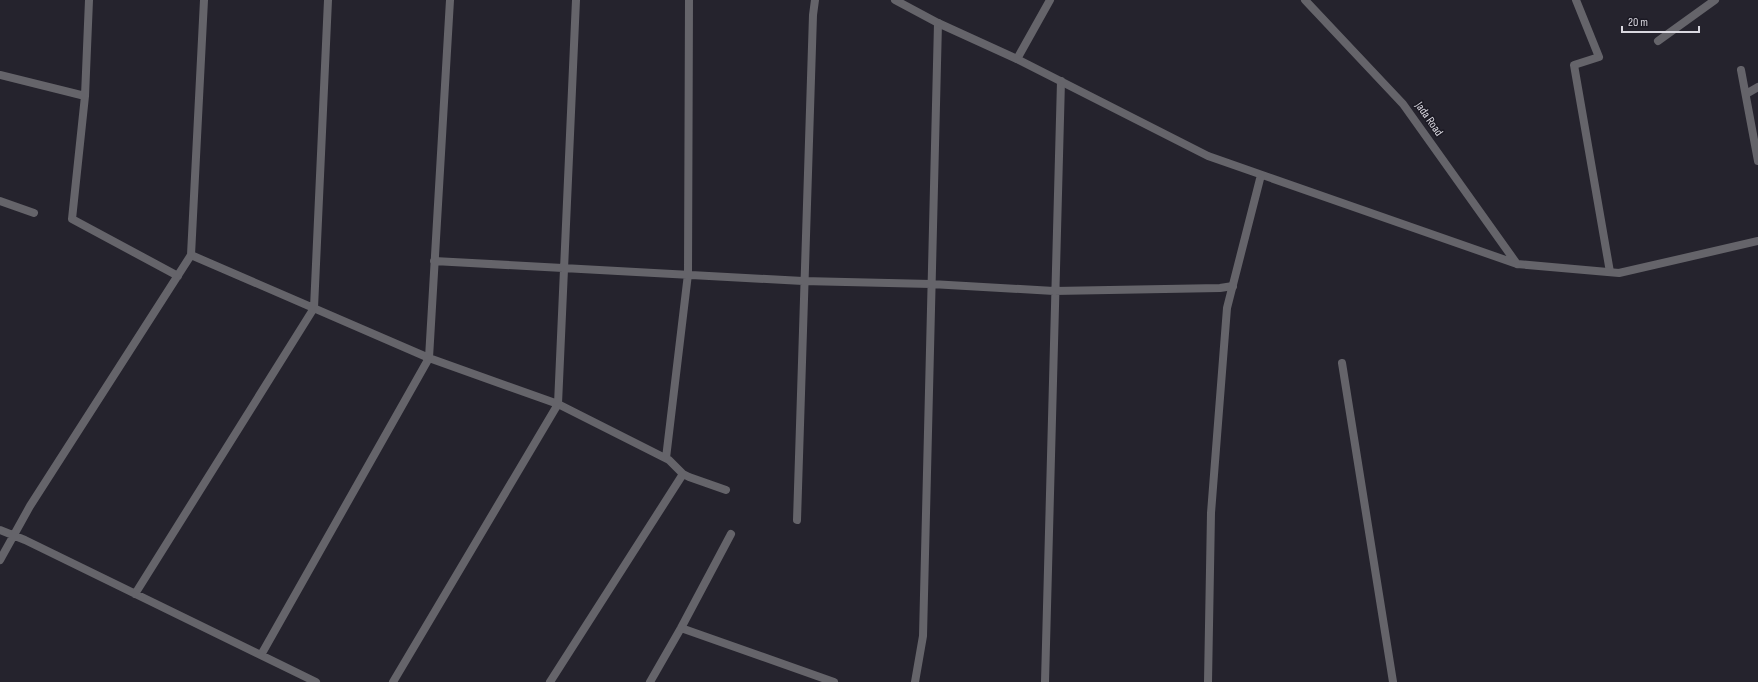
<svg xmlns="http://www.w3.org/2000/svg" width="1758" height="682" viewBox="0 0 1758 682" font-family="'Sofia Sans Condensed',sans-serif">
<style>
.lines{fill:none;stroke-linecap:round;stroke-linejoin:round}
.service{stroke:#65646a;stroke-width:8}
.minor{stroke:#65646a;stroke-width:8}
.tertiary{stroke:#65646a;stroke-width:8}
.labels{text-anchor:middle;dominant-baseline:central;stroke-width:3;stroke-linejoin:round;paint-order:stroke}
.street-label{font-size:12px;fill:#dad8e0;stroke:#1b1923}
</style>
<rect width="100%" height="100%" fill="#25232d"/>
<g class="lines">
<path class="service" d="M1741,70L1758,161
M1746,94L1758,87"/>
<path class="minor" d="M89,0L85,96L72,219L178,276
M1576,0L1599,57L1574,65L1610,272
M1658,41L1715,0
M1017,59L1050,0
M0,75L85,96
M0,201L34,213
M191,255L429,358L558,404L669,460L683,474L689,477L726,490
M434,261L803,281L931,284L1054,291L1220,288L1233,286
M1342,363L1393,682
M666,458L688,274L689,0
M797,520L813,15L815,0
M0,530L25,540L316,682
M0,560L30,506L191,255L204,0
M135,594L314,308L328,0
M681,628L834,682
M261,655L429,358L450,0
M393,682L558,404L576,0
M550,682L683,474
M650,682L681,628L731,534
M915,682L923,636L938,23
M1045,682L1061,81"/>
<path class="tertiary" d="M895,0L938,23L1017,59L1208,156L1517,264L1619,273L1758,241
M1305,0L1403,104L1517,264
M1208,682L1211,513L1227,308L1261,175"/>
</g>
<g class="labels">
<g class="street-label">
<text transform="translate(1429 119) rotate(55)">Jada Road</text>
</g>
</g>
<path d="M1622 26v6h77v-6" fill="none" stroke="#dad8e0" stroke-width="2"/>
<text x="1628" y="26" font-size="12" fill="#dad8e0" stroke="#1b1923" stroke-width="3" paint-order="stroke">20 m</text>
</svg>
